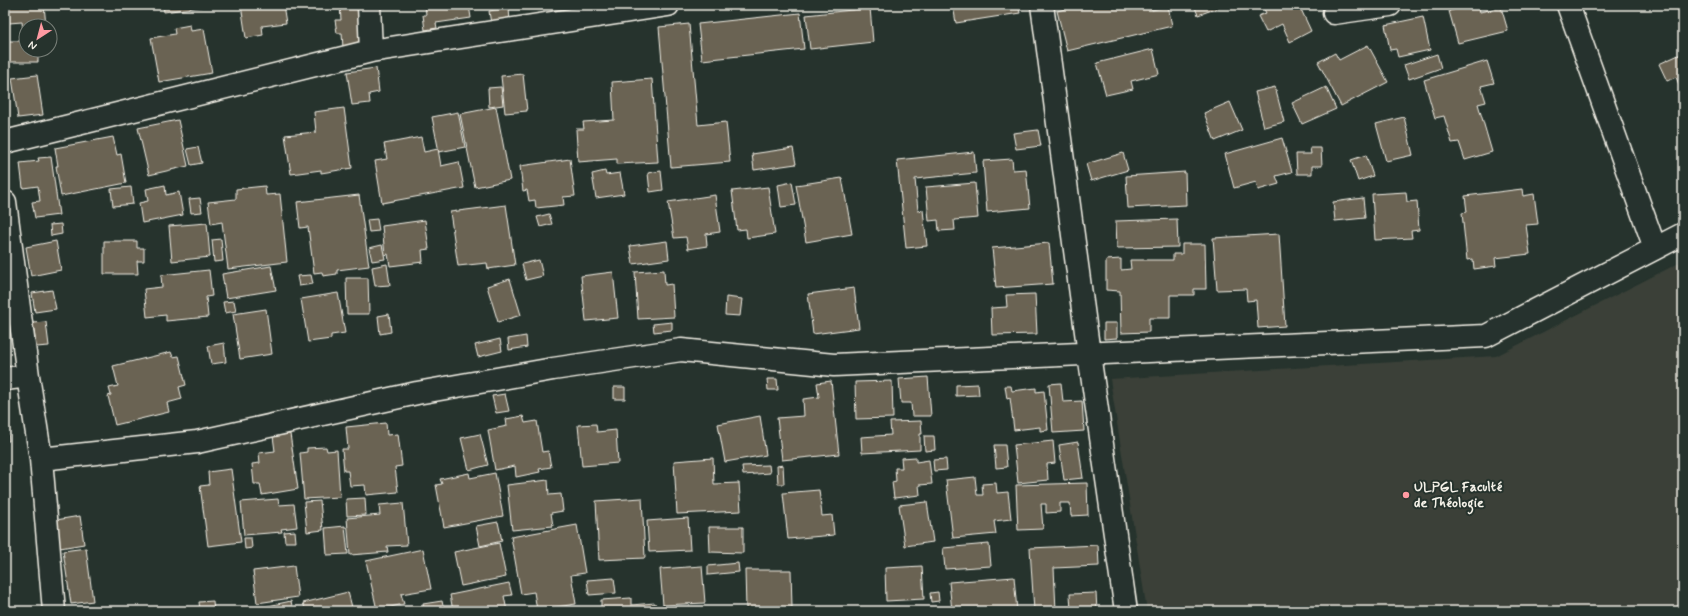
<svg xmlns="http://www.w3.org/2000/svg" width="1688" height="616" viewBox="0 0 1688 616" font-family="Mynerve,sans-serif">
<style>
.built{fill:#3a4138}
.building{fill:#6a6352;stroke:#f4f1e8}
.lines{fill:none;stroke-linecap:round;stroke-linejoin:round}
.minor-casing{stroke:#f4f1e8;stroke-width:25}
.minor{stroke:#26332d;stroke-width:22}
.poi-dot{fill:#ff9aa2;stroke:#26332d;stroke-width:1.5}
.labels{text-anchor:middle;dominant-baseline:central;stroke-width:4;stroke-linejoin:round;paint-order:stroke}
.poi-label{font-size:14px;font-weight:bold;fill:#f4f1e8;stroke:#26332d;text-anchor:start}
</style>
<rect width="100%" height="100%" fill="#26332d"/>
<filter id="ink" filterUnits="userSpaceOnUse"><feTurbulence type="fractalNoise" baseFrequency=".025" numOctaves="2"/><feDisplacementMap in="SourceGraphic" scale="8" xChannelSelector="R" yChannelSelector="G"/><feConvolveMatrix kernelMatrix="1 2 1 2 8 2 1 2 1" color-interpolation-filters="sRGB"/></filter>
<g filter="url(#ink)">
<path class="built" d="M1683,261V611H1147L1110,379L1496,356Z"/>
<path class="building" d="M8,5H44L46,26H26V39H24L22,22L9,23Z
M163,5H206V6L164,12Z
M241,5H283L286,23L262,26L263,35L246,38Z
M295,5H313V7L295,8Z
M340,5H364L368,45L343,48L342,33H337L335,20H341Z
M425,5H469L471,18L436,23L437,28L425,30L423,15H426Z
M953,5H1018L1020,13L956,23Z
M1081,5H1151L1152,10L1168,6L1172,26L1067,51L1057,11Z
M1194,5H1226L1198,15Z
M1262,5H1299L1311,31L1290,42L1282,24L1266,32L1258,16L1266,13Z
M1473,5H1478L1480,12L1501,7L1508,31L1458,43L1449,11Z
M509,8L510,21L491,24L489,11Z
M870,8L873,42L810,49L806,15Z
M800,13L804,49L702,60L698,24Z
M1423,17L1430,50L1398,57L1396,49L1390,50L1385,25Z
M689,24L698,125L726,122L730,162L671,167L659,27Z
M190,25L191,31L204,29L212,73L159,82L151,38L175,34L174,28Z
M5,41H26V50H38V62H5Z
M1368,45L1388,82L1341,106L1318,62L1335,53L1339,60Z
M1153,49L1159,74L1131,81L1133,89L1106,95L1097,63Z
M1683,53V85L1680,87L1676,77L1667,81L1659,64Z
M1437,54L1441,68L1409,79L1404,65Z
M1487,61L1494,83L1481,86L1486,102L1478,104L1492,152L1465,160L1459,142L1452,143L1444,116L1435,118L1424,80Z
M376,68L379,92L369,94L370,103L352,105L347,72Z
M523,74L527,111L505,113L501,76Z
M37,75L43,115L18,118L12,78Z
M652,79L658,162L617,164V159L578,162L576,129H584L583,122L614,120L612,82Z
M501,87L503,105L489,107L488,88Z
M1275,87L1284,122L1264,127L1255,92Z
M1326,87L1336,109L1302,124L1292,103Z
M1230,102L1242,130L1215,141L1204,113Z
M496,107L510,180L475,187L460,114Z
M344,108L352,168L321,173V170L291,174L285,135L316,132L314,112Z
M458,112L465,147L439,152L432,117Z
M1404,117L1413,155L1386,161L1376,124Z
M178,120L188,166L149,175L138,128Z
M1038,130L1041,146L1016,149L1013,133Z
M113,137L117,155L121,154L126,183L61,196L56,166H58L55,148Z
M421,137L424,152L438,149L441,166L459,162L464,188L382,203L375,161L387,159L384,144Z
M1282,138L1292,172L1276,176L1279,184L1258,190L1256,182L1234,188L1225,154Z
M198,147L202,163L191,165L187,149Z
M793,148L796,164L754,170L752,154Z
M1310,148H1321L1322,166H1312V174H1297L1296,154H1311Z
M974,152L976,173L915,179L918,211L923,210L927,246L906,248L897,160Z
M1123,153L1128,170L1091,181L1086,164Z
M1366,155L1373,176L1358,181L1351,160Z
M51,157L59,215L35,218L32,202L40,201L38,186L23,188L20,163L39,161L38,158Z
M570,159L575,196L563,197L564,205L536,208L535,200L529,201L527,190L523,191L520,166Z
M1012,159L1013,170L1026,169L1030,208L987,212L983,161Z
M605,171L606,175L620,173L624,194L596,198L592,174Z
M661,171L663,190L650,192L648,173Z
M1185,172L1186,205L1128,208L1126,176Z
M842,178L852,234L806,242L796,185Z
M792,182L796,205L781,207L778,185Z
M975,183L978,218L954,220L955,230L939,231L938,220L929,221L926,187Z
M165,185L166,195L179,192L183,215L142,223L139,203L148,201L146,189Z
M265,186L266,195L280,194L287,262L228,269L222,222L211,224L208,202L236,199V189Z
M131,187L133,204L113,206L111,189Z
M768,187L775,234L747,238L746,229L737,230L732,191Z
M1522,189L1523,196L1534,194L1538,224L1526,225L1530,254L1495,258L1496,266L1474,269L1473,259L1467,260L1462,213L1467,212L1465,196Z
M1406,192L1407,202L1417,201L1419,230L1411,231L1412,238L1375,240L1372,194Z
M359,195L369,266L337,270V274L323,276L322,272L314,273L308,227L300,228L297,202Z
M715,195L720,232L706,234L707,246L688,249L686,237L674,238L668,202Z
M200,198L202,212L191,213L189,199Z
M1363,198L1365,218L1335,221L1333,202Z
M506,205L515,265L488,269L487,263L458,266L450,212Z
M549,214L552,224L540,227L537,217Z
M377,219L379,231L369,232L367,220Z
M1177,219L1178,247L1117,248L1116,221Z
M425,220L429,249L422,250L423,262L390,266L388,254L385,255L382,226Z
M207,223L210,257L172,261L169,226Z
M61,224L62,234L51,236L50,225Z
M1279,234L1285,326L1258,328L1256,300L1247,301L1246,289L1217,290L1213,238Z
M221,239L223,261L214,262L212,240Z
M56,241L61,270L31,276L26,247Z
M104,241H137V248H144V261H137L138,274H104Z
M667,241L669,259L633,264L630,246Z
M1049,243L1053,284L996,288L992,248Z
M1182,244H1205L1206,289H1194V295H1170V318H1149V332L1121,333L1120,291L1106,290V260L1121,259V270L1131,269L1130,260H1173V254H1182Z
M382,245L385,259L372,261L369,248Z
M539,260L543,276L526,280L522,264Z
M387,264L390,285L375,286L372,267Z
M271,266L276,290L226,298L222,274Z
M209,270L212,296L206,297L208,317L166,321V315L147,317L144,289L162,287L161,275Z
M664,270L665,285L672,284L674,317L638,319L635,272Z
M613,272L618,318L586,321L581,276Z
M311,275L313,284L299,286L297,276Z
M346,278H368L369,314H347Z
M510,279L521,315L498,322L487,286Z
M854,288L859,328L813,334L808,294Z
M52,290L56,309L35,312L32,293Z
M338,293L345,333L331,335V339L308,342L301,299Z
M1035,294L1037,334L992,335L991,308L1007,307L1006,295Z
M726,297L742,299L740,316L725,315Z
M234,301L236,311L225,313L223,302Z
M266,309L272,354L240,359L233,314Z
M389,314L391,332L380,334L378,316Z
M46,322L49,346L36,347L33,323Z
M672,322V330L654,332L653,324Z
M1104,323H1117V338L1104,339Z
M526,336L527,347L509,350L508,339Z
M500,339L502,351L478,357L475,345Z
M224,343L226,362L211,364L208,346Z
M171,352L173,357L179,356L186,385L179,387L182,399L167,403L169,412L115,425L108,396L111,395L109,388L118,386L113,366Z
M928,377L931,416H912L911,403H901L899,379Z
M767,379H777L778,390H768Z
M831,381L839,454L782,460L777,418L804,416L803,399L819,397L817,383Z
M892,381L893,418L856,419L855,382Z
M1061,383L1063,402L1082,401L1084,431L1053,433L1049,384Z
M978,384L979,395L956,396V385Z
M1005,386H1011L1012,391L1036,388V392L1044,391L1048,430L1040,431V427L1014,430L1010,398L1007,399Z
M614,387H625V399H614Z
M505,394L509,411L496,413L492,396Z
M523,416L525,423L537,421L542,452L548,451L551,467L539,469L540,472L516,477L515,466L495,470L488,430L507,426L506,419Z
M760,416L766,455L725,462L718,424Z
M921,421L922,434H920V450L862,453L861,437L891,435L890,422Z
M5,422H7L9,441H5Z
M386,423L387,435L398,434L402,466L395,467L398,492L366,495L365,485L350,486L348,471H344L342,449H348L346,427Z
M596,424L597,432L616,430L618,463L582,466L578,425Z
M290,434L298,489L262,495L260,484H254L252,464L260,463L259,453L275,451L273,436Z
M480,434L488,465L469,470L461,438Z
M924,436H934L935,450L925,451Z
M1053,441L1055,463L1047,464L1048,480L1018,483L1014,445Z
M1078,442L1083,478L1064,480L1059,445Z
M994,445H1005L1007,467L996,468Z
M326,447L327,451L337,450L340,497L304,499L300,453L307,452V448Z
M916,457V462L929,460L932,484L919,485L920,495L894,498L892,482L896,481L895,468H902L901,458Z
M713,458L714,484L739,483L741,511L677,514L674,461Z
M946,459L947,470L934,471L933,460Z
M769,465L770,473L743,475L742,466Z
M783,465L784,484H778L777,466Z
M231,469L241,542L208,546L200,486L209,485L208,472Z
M469,473L470,478L495,473L503,516L444,527L436,485L442,484L440,479Z
M975,477L977,495H983L982,484L996,483L997,493L1008,492L1011,519L994,521L996,534L953,538L946,480Z
M548,480L549,495L561,494L563,511L551,513L553,526L512,530L507,485Z
M1087,483L1088,515L1071,516L1070,503H1060V512L1046,513V504H1041L1043,529L1018,530L1016,485Z
M819,490L822,516L832,515L834,535L788,539L783,493Z
M365,498L366,515L347,516L346,499Z
M642,498L645,558L599,560L596,501Z
M278,499L279,505L294,504L297,527L281,529L282,532L244,535L241,502Z
M320,501L323,530L307,532L304,502Z
M927,502L933,542L905,546L899,505Z
M403,503L407,545L387,546L388,552L350,555L347,518L380,515L379,505Z
M80,516L84,544L60,548L56,520Z
M688,518L690,550L649,552L647,521Z
M498,522L502,541L480,546L476,526Z
M577,525L585,573L571,575L576,604L537,610L534,592L521,594L511,537Z
M345,526L348,554L327,555L325,528Z
M709,527H743V553L710,552Z
M295,531L296,542H285L284,532Z
M244,538H251L252,548L245,549Z
M499,543L506,577L461,586L454,552Z
M989,544L991,566L945,569L943,548Z
M1098,545L1099,566L1054,568L1056,611H1034L1030,548Z
M86,548L93,601L71,604L63,551Z
M423,549L431,589L401,594L404,604L377,610L366,561Z
M738,563L739,572L708,575V566Z
M294,566L298,597L257,603L253,571Z
M702,566L705,603L663,605L660,569Z
M922,566L924,599L886,601L885,568Z
M745,570H791L792,608L746,609Z
M1014,577L1017,611H952L949,582Z
M614,578L616,593L589,595L587,580Z
M509,583L512,595L504,596L507,611H453L450,595Z
M348,592L353,611H306L303,603Z
M938,592L939,601L931,602L930,593Z
M1096,593L1097,611H1071L1070,594Z
M631,598V605L655,603L656,611H601V600Z
M213,601L214,611H190L200,610L199,602Z
M291,601L293,611H251L250,610Z
M442,601L444,611H424L423,604Z
M106,608V611H72V609Z"/>
<g class="lines">
<defs>
<path id="minor" d="M369,5L371,51
M1042,5L1089,354L1126,611
M1568,5L1655,248
M1334,13L1390,5
M5,142L371,51L668,5
M5,202L28,376L41,459L54,611
M5,379L28,376
M41,459L197,442L417,393L553,369L681,350L834,365L1486,336L1683,234"/>
</defs>
<use href="#minor" class="minor-casing"/>
<use href="#minor" class="minor"/>
</g>
</g>
<circle class="poi-dot" cx="1406" cy="495" r="4"/>
<g class="labels">
<g class="poi-label">
<text x="1414" y="487">ULPGL Faculté<tspan x="1414" dy="16">de Théologie</tspan></text>
</g>
</g>
<rect width="1688" height="616" fill="none" stroke="#26332d" stroke-width="20"/>
<rect x="10" y="10" width="1668" height="596" fill="none" stroke="#f4f1e8" stroke-width="1.5" filter="url(#ink)"/>
<g transform="translate(38 38) rotate(216)"><circle r="19" fill="#26332d" stroke="#787f78"/>
<path d="M0-3L7 15L0 10L-7 15Z" fill="#ff9aa2"/>
<text y="-6" font-size="11" font-weight="bold" text-anchor="middle" fill="#f4f1e8">N</text>
</g>
</svg>
